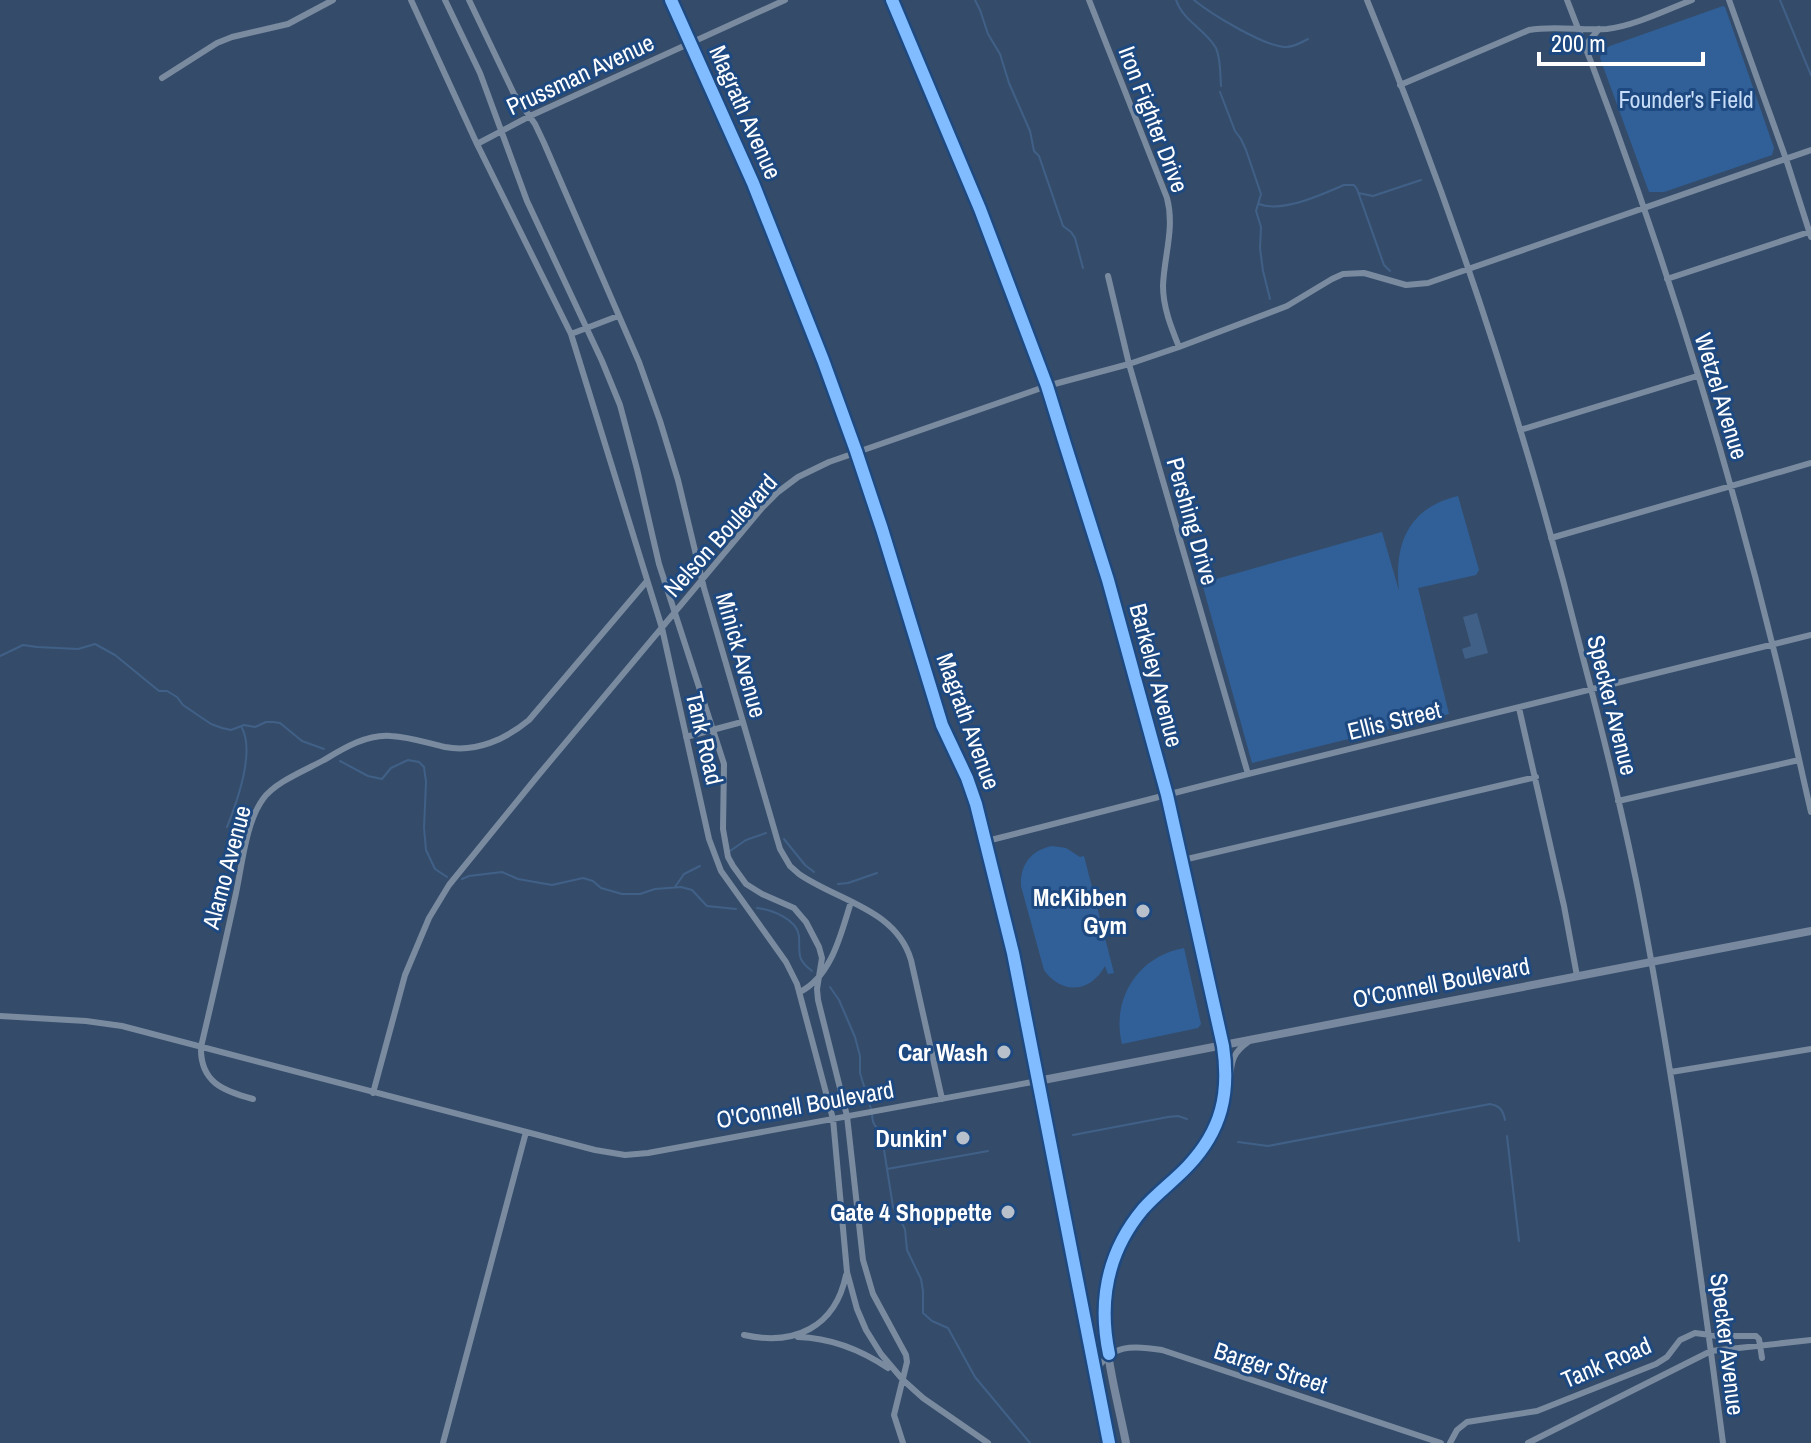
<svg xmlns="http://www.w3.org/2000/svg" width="1811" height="1443" viewBox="0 0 1811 1443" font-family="'Archivo Narrow',sans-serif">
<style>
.green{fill:#316098}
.water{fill:#416087}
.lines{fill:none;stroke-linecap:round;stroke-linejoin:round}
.stream{stroke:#416087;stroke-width:2}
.minor{stroke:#7a8ba0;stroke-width:6}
.major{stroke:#78889e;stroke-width:8}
.cycleway-casing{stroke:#1e4980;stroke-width:17}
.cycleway{stroke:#80bcff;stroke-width:12}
.poi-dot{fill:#b8c0cb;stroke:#1e4980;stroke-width:3}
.labels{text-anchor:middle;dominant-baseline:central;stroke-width:6;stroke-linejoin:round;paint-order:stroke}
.street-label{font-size:24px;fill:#fff;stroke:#1e4980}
.park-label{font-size:24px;fill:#c6dcf7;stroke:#1e4980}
.poi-label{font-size:24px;font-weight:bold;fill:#fff;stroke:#1e4980;text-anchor:end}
</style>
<rect width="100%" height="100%" fill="#344c6a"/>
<path class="green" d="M1723,6L1725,7L1774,148L1772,155L1664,192H1649L1600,58L1602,51L1610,46Z
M1458,496L1479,570L1476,575L1418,588L1449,714L1252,763L1202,583L1382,532L1399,591C1394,544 1408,508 1458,496Z
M1052,846L1066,848L1080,857L1084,856L1114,973L1108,974L1105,966C1090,993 1062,995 1044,970L1021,886C1020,865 1031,850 1052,846Z
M1184,948L1201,1024L1198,1028L1122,1044C1111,999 1138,956 1184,948Z"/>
<path class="water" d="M1477,613L1488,653L1465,659L1462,649L1471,646L1463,617Z"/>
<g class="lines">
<path class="stream" d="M975,0L980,10L988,34L1000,54L1009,83L1030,131L1034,151L1039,156L1063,226L1071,232L1075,238L1083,268
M1176,0C1183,21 1205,29 1216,48C1221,59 1220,74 1221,86
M1194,0C1211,14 1262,45 1284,47C1292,48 1300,43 1308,39
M1780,0L1811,75
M1220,92L1235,131L1241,139L1246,150L1261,194L1256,211L1261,227L1260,248L1263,271L1270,299
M1358,193L1373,196L1421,180
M1259,204C1282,213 1321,195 1344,185H1354L1357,189L1384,265L1390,271
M0,656L23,645L37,647L78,649L95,644L115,655L159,691H167L177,697L183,705L211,724L222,728L231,730L244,725L255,727L266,722H273L280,723L302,741L324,749
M340,761L368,776L382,779L391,768L408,760L419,762L424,767L426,782L424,828L426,850L435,869L447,877
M227,827C237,802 255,753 242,728
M784,839L805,865L814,872
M730,851L746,840L766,833
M462,879L469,876L502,872L518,879L552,885L583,878L593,881L601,888L622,894H640L655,889L681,887L692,890L707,906L736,909
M838,884L848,883L877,873
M675,887L684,874L700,866
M757,908C772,910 797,919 799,936C800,954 796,959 812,971
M830,987L839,1000L855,1037L860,1056V1073L871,1109
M872,1115L873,1122L882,1137L893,1207L905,1229L907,1250L921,1279L923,1291V1313L932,1321L948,1328L975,1377L1030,1443
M1073,1135L1168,1117L1178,1116L1187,1119
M1507,1136L1519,1241
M1238,1142L1268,1146L1490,1104C1500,1106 1503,1110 1505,1120
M887,1169L988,1151"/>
<path class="minor" d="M411,0L477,144L571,334L662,628L709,839L721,871L786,962L797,984L833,1119L847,1272L857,1309L866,1330L881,1354L903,1380L923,1398L988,1443
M445,0L480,73L527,201L602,361L620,405L637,469L659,564L724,764L723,829L728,857L733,866L746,884L762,894L794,908L806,922L819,947L822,958L817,989L818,1000L847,1116L863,1260L873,1294L906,1355L907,1362L894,1415L903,1443
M469,0L514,94L535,124L544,143L639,362L660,421L678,480L704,588L780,849L790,866L799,874C838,901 896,909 911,960L942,1099
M1089,0L1167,198C1175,228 1164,256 1163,286C1163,307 1171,327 1179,347
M1367,0C1454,211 1527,433 1582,654C1603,734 1623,814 1639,895C1674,1077 1699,1260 1723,1443
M1567,0C1650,210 1719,427 1773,647C1787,701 1798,757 1811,812
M1729,0L1786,159L1811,237
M1587,51L1589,41L1599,29
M162,78L217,43L232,37L288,24L333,0
M1400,85L1529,30C1555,25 1581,31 1607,29C1634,26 1666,10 1692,0
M477,144L530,116L785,0
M1108,276L1129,364L1248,774
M1667,279L1809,232
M571,334L618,316
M1520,430L1697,376
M1551,538L1811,463
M1519,708L1564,906L1577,976
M686,737L742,722
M1618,801L1799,760
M987,841L1248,774L1811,635
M1183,860L1536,777
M800,992C832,976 841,933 851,902
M0,1016L86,1021L122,1026L595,1150L625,1155L648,1153L1038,1081
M1671,1072L1811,1049
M1228,1087C1233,1066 1228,1056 1248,1042
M373,1093L405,975L429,918L449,885L536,778L762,508L778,492L798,477L829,462L1047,386L1129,364L1179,347L1287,306L1332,279L1343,274L1364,273L1406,285L1428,283L1811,150
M253,1099C223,1091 200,1082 201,1047C213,996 225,944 236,893C242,865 246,822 263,799C275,782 306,770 324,760C344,748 367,734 391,736C410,737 427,743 445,747C476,753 506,739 529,720L647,581
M744,1335C794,1346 835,1328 846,1275
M798,1337C831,1338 861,1350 888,1368
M1095,1372C1112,1344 1132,1345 1162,1350L1441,1443
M443,1443L526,1132
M1450,1443L1457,1430L1467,1422L1537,1411L1656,1364L1667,1357L1680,1340L1695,1333L1718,1336H1756L1759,1339L1762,1358
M1528,1443L1711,1351L1811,1340"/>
<path class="major" d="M671,0L753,183L823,360L856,451L882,529L942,725L967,778L976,804L1013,953L1109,1443
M892,0L980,209L1047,386L1065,444L1108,580L1167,795L1223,1046C1242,1172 1143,1168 1112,1263C1093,1320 1115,1386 1126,1443
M1038,1081L1811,931"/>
<defs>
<path id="cycleway" d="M671,0L753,183L823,360L856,451L882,529L942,725L967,778L976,804L1013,953L1109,1443
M892,0L980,209L1047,386L1065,444L1108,580L1167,795L1223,1046C1230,1093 1222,1130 1188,1166C1174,1181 1157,1193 1143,1209C1108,1251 1098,1301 1109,1354"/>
</defs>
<use href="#cycleway" class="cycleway-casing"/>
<use href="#cycleway" class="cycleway"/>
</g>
<g class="poi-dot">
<circle cx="1143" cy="911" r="8"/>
<circle cx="1004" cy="1052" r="8"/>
<circle cx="963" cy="1138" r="8"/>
<circle cx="1008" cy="1212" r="8"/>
</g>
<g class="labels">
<g class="street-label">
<text transform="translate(580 74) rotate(-25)">Prussman Avenue</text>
<text transform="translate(746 112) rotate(66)">Magrath Avenue</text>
<text transform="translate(1154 119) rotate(69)">Iron Fighter Drive</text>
<text transform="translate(1722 396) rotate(73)">Wetzel Avenue</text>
<text transform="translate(1193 521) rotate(74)">Pershing Drive</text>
<text transform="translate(720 535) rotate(-48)">Nelson Boulevard</text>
<text transform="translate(742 655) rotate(74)">Minick Avenue</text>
<text transform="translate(1157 675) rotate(75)">Barkeley Avenue</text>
<text transform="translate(1613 705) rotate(76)">Specker Avenue</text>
<text transform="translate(1394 720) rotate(-14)">Ellis Street</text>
<text transform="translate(969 721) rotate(70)">Magrath Avenue</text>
<text transform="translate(705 738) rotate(77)">Tank Road</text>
<text transform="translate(226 867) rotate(-75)">Alamo Avenue</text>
<text transform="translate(1441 982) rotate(-11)">O'Connell Boulevard</text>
<text transform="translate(805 1104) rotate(-10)">O'Connell Boulevard</text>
<text transform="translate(1728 1344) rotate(83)">Specker Avenue</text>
<text transform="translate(1606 1362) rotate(-23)">Tank Road</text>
<text transform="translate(1271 1367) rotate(18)">Barger Street</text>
</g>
<g class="park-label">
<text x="1686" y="99">Founder's Field</text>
</g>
<g class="poi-label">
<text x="1127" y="897">McKibben<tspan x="1127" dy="28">Gym</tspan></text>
<text x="988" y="1052">Car Wash</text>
<text x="947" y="1138">Dunkin'</text>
<text x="992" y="1212">Gate 4 Shoppette</text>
</g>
</g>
<path d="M1539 52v12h164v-12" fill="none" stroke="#ffffff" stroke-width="4"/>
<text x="1551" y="52" font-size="24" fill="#ffffff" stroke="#1e4980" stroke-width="6" paint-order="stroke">200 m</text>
</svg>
